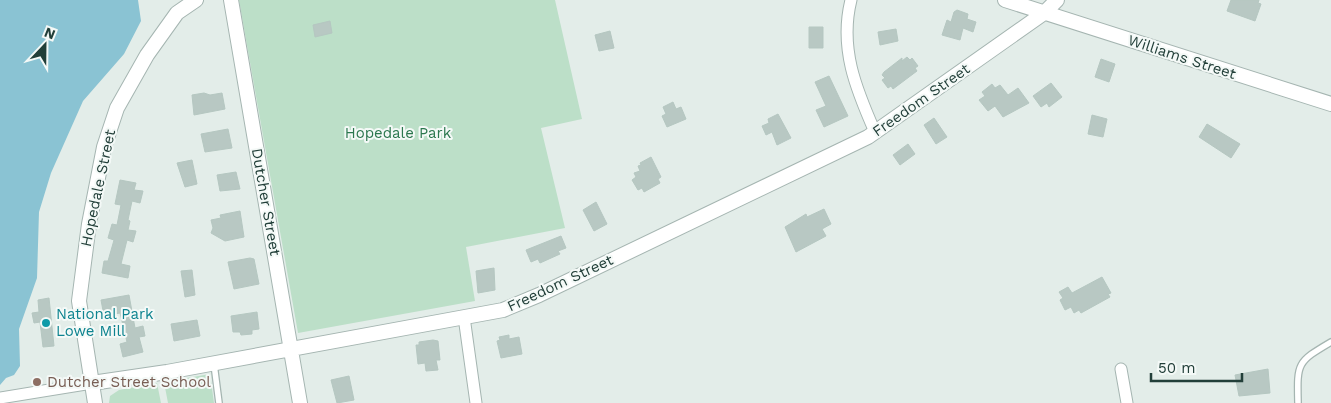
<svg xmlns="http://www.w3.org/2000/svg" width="1331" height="403" viewBox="0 0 1331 403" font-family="'Work Sans',sans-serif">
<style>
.green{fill:#bcdfc8}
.water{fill:#8ac3d3}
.building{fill:#b8c8c3;stroke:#b5c7c1}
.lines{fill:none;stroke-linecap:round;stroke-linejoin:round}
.service-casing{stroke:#a5b5b1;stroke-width:8}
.minor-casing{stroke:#a5b5b1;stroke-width:13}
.tertiary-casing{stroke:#a5b5b1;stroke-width:16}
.service{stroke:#fff;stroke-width:5.5}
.minor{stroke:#fff;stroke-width:11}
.tertiary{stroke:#fff;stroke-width:14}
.culture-dot{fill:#0f9aa8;stroke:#f4f9f7;stroke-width:2}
.education-dot{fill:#8d6e63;stroke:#f4f9f7;stroke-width:2}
.labels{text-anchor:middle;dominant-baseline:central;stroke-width:4;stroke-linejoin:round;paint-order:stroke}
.street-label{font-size:15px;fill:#223f39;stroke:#f4f9f7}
.park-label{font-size:15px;fill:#2b774e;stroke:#f4f9f7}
.culture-label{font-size:15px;fill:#0d838f;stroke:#f4f9f7;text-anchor:start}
.education-label{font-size:15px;fill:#785e54;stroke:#f4f9f7;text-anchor:start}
</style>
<rect width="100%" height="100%" fill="#e3ede9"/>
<path class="green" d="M239,0H555L582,119L541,128L565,228L466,247L475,301L298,333Z
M210,374L214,403H168L164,382Z
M157,383L161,403H109L110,396L119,390Z"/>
<path class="water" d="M0,0H138L141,21L124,54L83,101L51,173L39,212L37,278L19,329L20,366L14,375L6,378L0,385Z"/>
<path class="building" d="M1231,0H1259L1258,3L1261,4L1255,21L1227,11Z
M957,10L968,14L967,19L976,22L973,32L963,28L960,40L942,35L947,20L951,22L954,12Z
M330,21L332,33L315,37L313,25Z
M809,27H823V48H809Z
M896,29L898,41L880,45L878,32Z
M610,31L614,48L599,51L595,35Z
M907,57L910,60L912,58L918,66L915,68L917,71L893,89L891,86L888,88L882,80L885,78L882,75L884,72L902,58V61Z
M1101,59L1115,64L1109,82L1095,77Z
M829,76L848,116L824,127L816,110L826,106L815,82Z
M1051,83L1062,97L1049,107L1047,103L1041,107L1033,96Z
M992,84L995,88L1000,85L1008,95L1018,88L1029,103L1003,117L995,106L988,111L979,100L985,96L982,92Z
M204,93L210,95L222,93L225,109L194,115L192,95Z
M673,102L676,109L681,107L686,119L667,127L662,116L666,114L663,107Z
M778,114L791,138L777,145L772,132L766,135L762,126L769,123L768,119Z
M1092,115L1107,119L1103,137L1088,134Z
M934,118L947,137L936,144L924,125Z
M1207,124L1240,144L1231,158L1199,137Z
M228,129L232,148L205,152L201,134Z
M908,144L915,154L900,165L893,155Z
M651,157L661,177L658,179L660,183L644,192L642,188L638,190L632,180L636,177L634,173L640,171L638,166L641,165L640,163Z
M192,160L197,184L185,187L177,163Z
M236,172L240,189L220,191L217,175Z
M120,180L136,183L134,190L143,191L140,203L132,201L128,220L130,221L128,230L136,231L133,242L127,240L121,264L130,266L128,278L102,273L104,261H108L114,240L108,238L112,224L117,225L121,205L115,204Z
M596,202L607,224L594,231L583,210Z
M824,209L831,224L822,229L826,236L796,252L785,227L806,214L807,217Z
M240,211L244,237L225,241L211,233L213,228L211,220L221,218L220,215Z
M561,236L566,248L558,251L560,254L540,263L538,259L531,262L526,250Z
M250,258L254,259L259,284L234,289L228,262Z
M494,268L495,290L478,293L476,271Z
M192,270L195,295L185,297L181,271Z
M1102,277L1111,293L1108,294L1110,297L1081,313L1079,310L1074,313L1071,307L1065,310L1060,300L1063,298L1059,292L1068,287L1072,293Z
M129,295L135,328L143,326L145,336L139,337L143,352L123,357L120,344L127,342L120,313L104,316L101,300Z
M49,298L54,346L43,347L40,322L34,323L32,313L39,312L38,300Z
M257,312L259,329L252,330V334L241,335L240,332H233L231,316Z
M197,320L200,336L174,341L171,324Z
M509,335V339L519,337L522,354L501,358L497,341L500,340L499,337Z
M433,340L438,341L440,360H436L438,370L426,371L425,363L418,364L416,345H419V342Z
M1268,369L1270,393L1239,396L1235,375Z
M349,376L354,400L337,403L331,380Z"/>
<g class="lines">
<defs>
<path id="service" d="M214,364L219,403
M1298,402C1297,363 1297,362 1331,342"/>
<path id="minor" d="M851,0C839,48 856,89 875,132
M464,317L476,403
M1121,369L1127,403
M0,398L92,383"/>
<path id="tertiary" d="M231,0L300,403
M1005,0L1331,104
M92,383L167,372L503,310L539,295L868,137L1044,13L1057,0
M95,403L79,301L89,224L104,147L117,108L147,55L177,13L196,0"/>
</defs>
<use href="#service" class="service-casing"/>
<use href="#minor" class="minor-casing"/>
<use href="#tertiary" class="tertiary-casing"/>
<use href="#service" class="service"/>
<use href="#minor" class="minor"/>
<use href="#tertiary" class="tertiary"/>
</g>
<circle class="culture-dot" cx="46" cy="323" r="5"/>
<circle class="education-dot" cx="37" cy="382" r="5"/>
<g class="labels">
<g class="street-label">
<text transform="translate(1182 57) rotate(18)">Williams Street</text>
<text transform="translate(921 100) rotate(-35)">Freedom Street</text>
<text transform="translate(98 188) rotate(-78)">Hopedale Street</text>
<text transform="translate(266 202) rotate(80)">Dutcher Street</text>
<text transform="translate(560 283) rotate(-25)">Freedom Street</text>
</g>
<g class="park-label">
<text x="398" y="133">Hopedale Park</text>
</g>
<g class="culture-label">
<text x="56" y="314">National Park<tspan x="56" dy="17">Lowe Mill</tspan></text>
</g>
<g class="education-label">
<text x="47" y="382">Dutcher Street School</text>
</g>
</g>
<g transform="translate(45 45) rotate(22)" stroke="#f4f9f7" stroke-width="4" paint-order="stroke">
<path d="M0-4L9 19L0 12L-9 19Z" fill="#223f39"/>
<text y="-8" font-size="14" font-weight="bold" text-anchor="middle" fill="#223f39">N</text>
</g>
<path d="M1151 373v8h91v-8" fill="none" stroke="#223f39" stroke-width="2.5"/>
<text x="1158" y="373" font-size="15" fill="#223f39" stroke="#f4f9f7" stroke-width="4" paint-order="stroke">50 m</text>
</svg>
